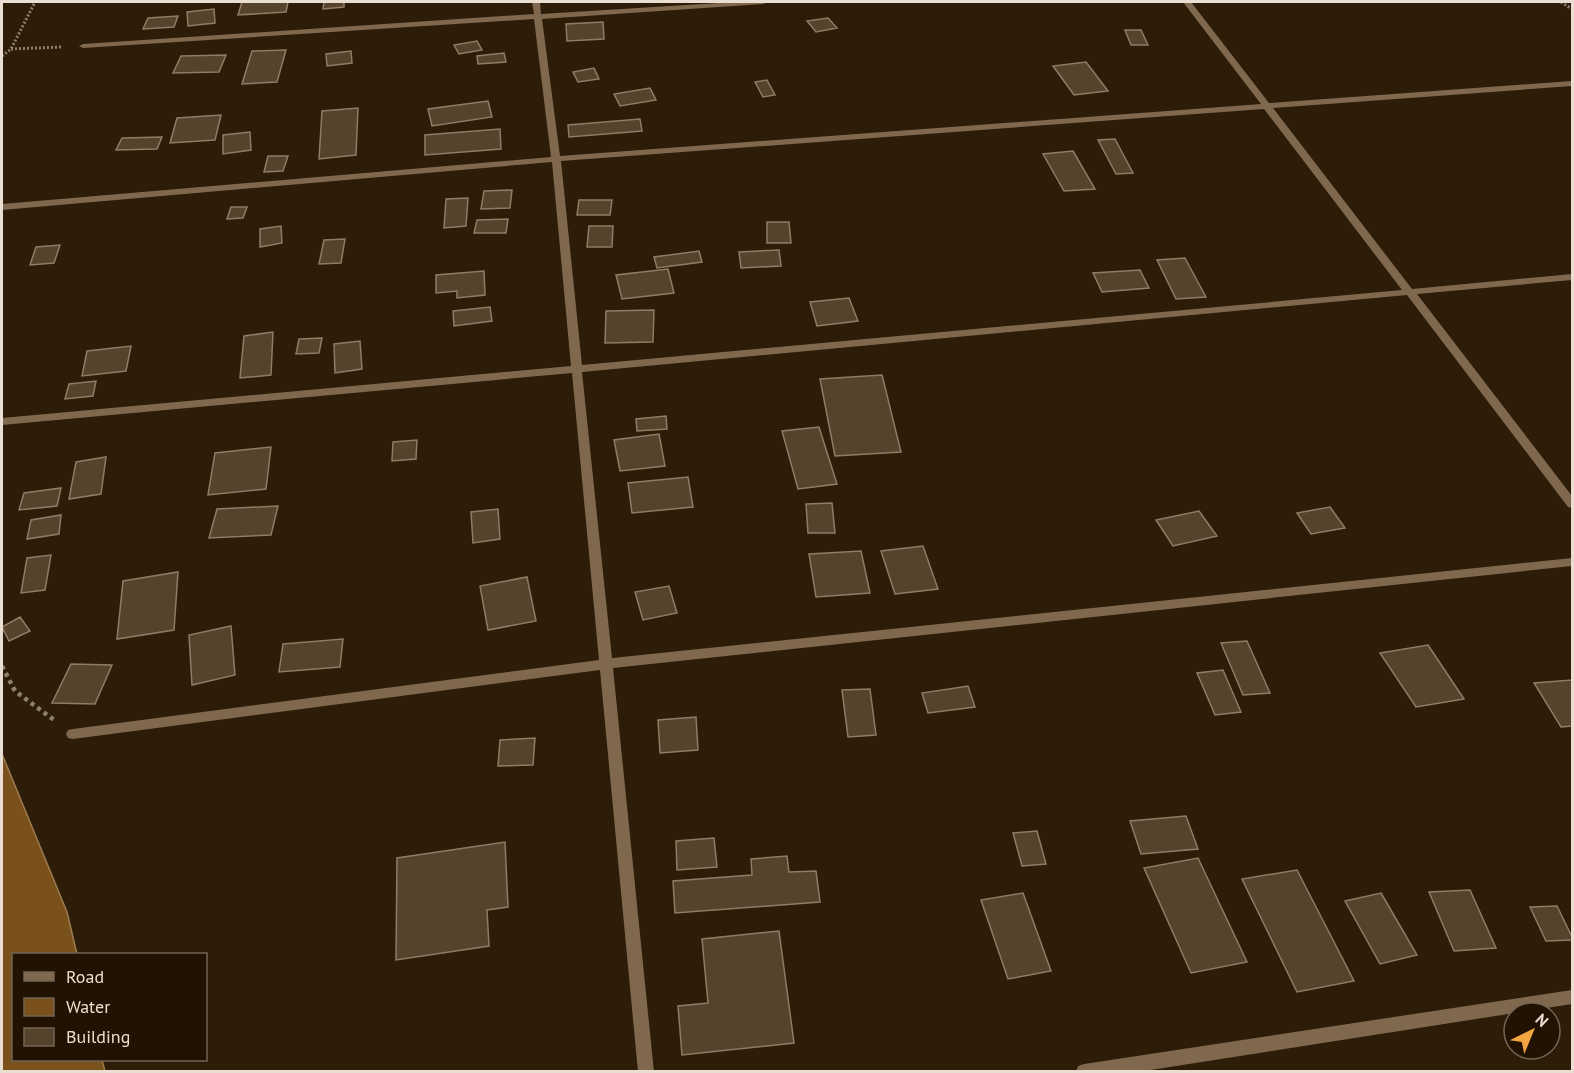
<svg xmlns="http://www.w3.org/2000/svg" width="1574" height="1073" viewBox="0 0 1574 1073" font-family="'PT Sans',sans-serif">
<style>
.water{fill:#7a511b;stroke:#9c7b52;stroke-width:1.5}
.building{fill:#55432e;stroke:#907c65;stroke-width:1.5}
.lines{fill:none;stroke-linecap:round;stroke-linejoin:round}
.path-far1{stroke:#8d7f6f;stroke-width:3;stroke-dasharray:2 2;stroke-linecap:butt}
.path{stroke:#8d7f6f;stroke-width:4.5;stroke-dasharray:4 4;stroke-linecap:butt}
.street{fill:#7f684d;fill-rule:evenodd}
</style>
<rect width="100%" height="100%" fill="#2c1c08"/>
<path class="water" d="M2,754L67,912L77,954H14V1060H102L105,1071H2Z"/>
<path class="building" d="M242,2H288L286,12L238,15Z
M324,2H344V7L323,9Z
M214,9L215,23L188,26L187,12Z
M178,16L174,27L143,29L148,18Z
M828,18L837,28L816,32L807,21Z
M603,22L604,39L567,41L566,24Z
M1125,30H1141L1148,45H1131Z
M477,41L482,50L459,54L454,45Z
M286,50L277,82L242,84L252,51Z
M351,51L352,63L327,66L326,54Z
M504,53L506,62L478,64L477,56Z
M226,55L219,72L173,73L181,56Z
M1086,62L1108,91L1074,95L1053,66Z
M594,68L599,79L578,82L573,72Z
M767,80L775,95L763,97L755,82Z
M650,88L656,100L620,106L614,94Z
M488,101L492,117L432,126L428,109Z
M358,108L356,155L319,159L322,111Z
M221,115L215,140L170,143L177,118Z
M640,119L642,131L569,137L568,125Z
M500,129L501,149L425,155V135Z
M250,132L251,150L223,154V135Z
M162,137L157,149L116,150L122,138Z
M1115,139L1133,173L1116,174L1098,140Z
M1073,151L1095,189L1064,191L1043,154Z
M268,156H288L283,171L264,172Z
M512,190L510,208L481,209L484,191Z
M468,198L466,226L444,228L446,199Z
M579,200H612L610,215H577Z
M231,207H247L243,218L227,219Z
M508,219L506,233H474L477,220Z
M767,222H789L791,243H767Z
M281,226L282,243L260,247V229Z
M589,226H613L612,247H587Z
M345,239L341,263L319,264L324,240Z
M60,245L54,263L30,265L36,247Z
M779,250L781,266L741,268L739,252Z
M699,251L702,262L657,268L654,257Z
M1185,258L1206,297L1176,299L1157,260Z
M668,269L674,293L622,299L616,275Z
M1140,270L1149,288L1102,292L1093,273Z
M484,271L485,295L457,298V291L436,293V275Z
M849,298L858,321L817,326L810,302Z
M490,307L492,321L454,326L453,311Z
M654,310L653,342L605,343L606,311Z
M273,332L271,375L240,378L244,336Z
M322,338L319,353L296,354L299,339Z
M360,341L362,369L335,373L334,344Z
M131,346L126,371L82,376L87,351Z
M882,375L901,452L835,456L820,379Z
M96,381L93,396L65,399L69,384Z
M666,416L667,429L637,431L636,419Z
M819,427L837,484L798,489L782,431Z
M659,434L665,466L620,471L614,440Z
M417,440L416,459L392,461L393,442Z
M271,447L266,489L208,495L215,453Z
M106,457L101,494L69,499L76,462Z
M688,477L693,507L632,513L628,483Z
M61,488L57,506L19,510L24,493Z
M832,503L835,533H808L806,504Z
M278,506L271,535L209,538L217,509Z
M1330,507L1345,528L1311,534L1297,513Z
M498,509L500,539L473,543L471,512Z
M1199,511L1217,536L1173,546L1156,520Z
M61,515L59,534L27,539L31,520Z
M923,546L938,589L895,594L881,551Z
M861,551L870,593L816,597L809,554Z
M51,555L45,590L21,593L27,558Z
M178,572L174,630L117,639L123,581Z
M527,577L536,621L488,630L480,586Z
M669,586L677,613L643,620L635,592Z
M20,617L30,631L9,641L2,627Z
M231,626L235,675L192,685L189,635Z
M343,639L340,667L279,672L283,644Z
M1247,641L1270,693L1243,695L1221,643Z
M1428,645L1464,699L1416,707L1380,653Z
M71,664L112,665L95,704L52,703Z
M1223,670L1241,712L1215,715L1197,673Z
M1572,680V726L1561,727L1534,683Z
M968,686L975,707L928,713L922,693Z
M870,689L876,735L848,737L842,690Z
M696,717L698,750L660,753L658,720Z
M535,738L533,765L498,766L500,740Z
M1186,816L1198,849L1141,854L1130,821Z
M1037,831L1046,864L1022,866L1013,833Z
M714,838L717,867L677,870L676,841Z
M505,842L508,907L487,910L489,946L396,960L397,858Z
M787,856L789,872L816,871L820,902L675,913L673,881L752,875L751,859Z
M1198,858L1247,962L1191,973L1144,868Z
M1297,870L1354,981L1297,992L1242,879Z
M1470,890L1496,948L1454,951L1429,892Z
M1023,893L1051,971L1008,979L981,900Z
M1381,893L1417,955L1380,964L1345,901Z
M1557,906L1572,937V940L1546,941L1530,907Z
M779,931L794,1043L682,1055L678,1006L708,1003L702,939Z"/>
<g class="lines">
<path class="path-far1" d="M1561,2L1572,9
M11,49L61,47
M2,56L11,49L35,2"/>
<path class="path" d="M2,666L15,691L54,720"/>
<path class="street" d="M532,2H540L541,14L735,2H767L763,4L542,19L560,156L1261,104L1183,2H1191L1269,103L1572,81V86L1273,108L1412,289L1572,274V280L1417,294L1572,496V508L1568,507L1407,295L582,372L612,658L1572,558V566L613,668L654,1072H638L600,670L73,739L68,738L66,734L68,730L73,729L599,660L572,373L2,425V418L571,366L552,162L2,210V204L551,157L534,19L83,48L79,46L83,44L534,14ZM1264,109L1402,290L582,365L561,161Z
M1572,990V1004L1138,1072H1076L1078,1066L1084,1064Z"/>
</g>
<rect width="1574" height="1073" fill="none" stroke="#eaded2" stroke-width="6"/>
<rect x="12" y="953" width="195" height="108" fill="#221201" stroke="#726455" stroke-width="1.5"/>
<rect x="24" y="972" width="30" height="9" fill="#7f684d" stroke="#726455" stroke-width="1.5"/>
<text x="66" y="983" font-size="18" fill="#eaded2">Road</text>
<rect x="24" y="998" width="30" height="18" fill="#7a511b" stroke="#726455" stroke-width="1.5"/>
<text x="66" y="1013" font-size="18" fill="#eaded2">Water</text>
<rect x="24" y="1028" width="30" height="18" fill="#55432e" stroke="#726455" stroke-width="1.5"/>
<text x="66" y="1043" font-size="18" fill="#eaded2">Building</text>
<g transform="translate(1532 1031) rotate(43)"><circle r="28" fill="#221201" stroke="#726455" stroke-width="1.5"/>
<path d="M0-4.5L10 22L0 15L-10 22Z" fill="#f2a541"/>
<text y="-9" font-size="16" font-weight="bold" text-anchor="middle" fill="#eaded2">N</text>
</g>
</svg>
